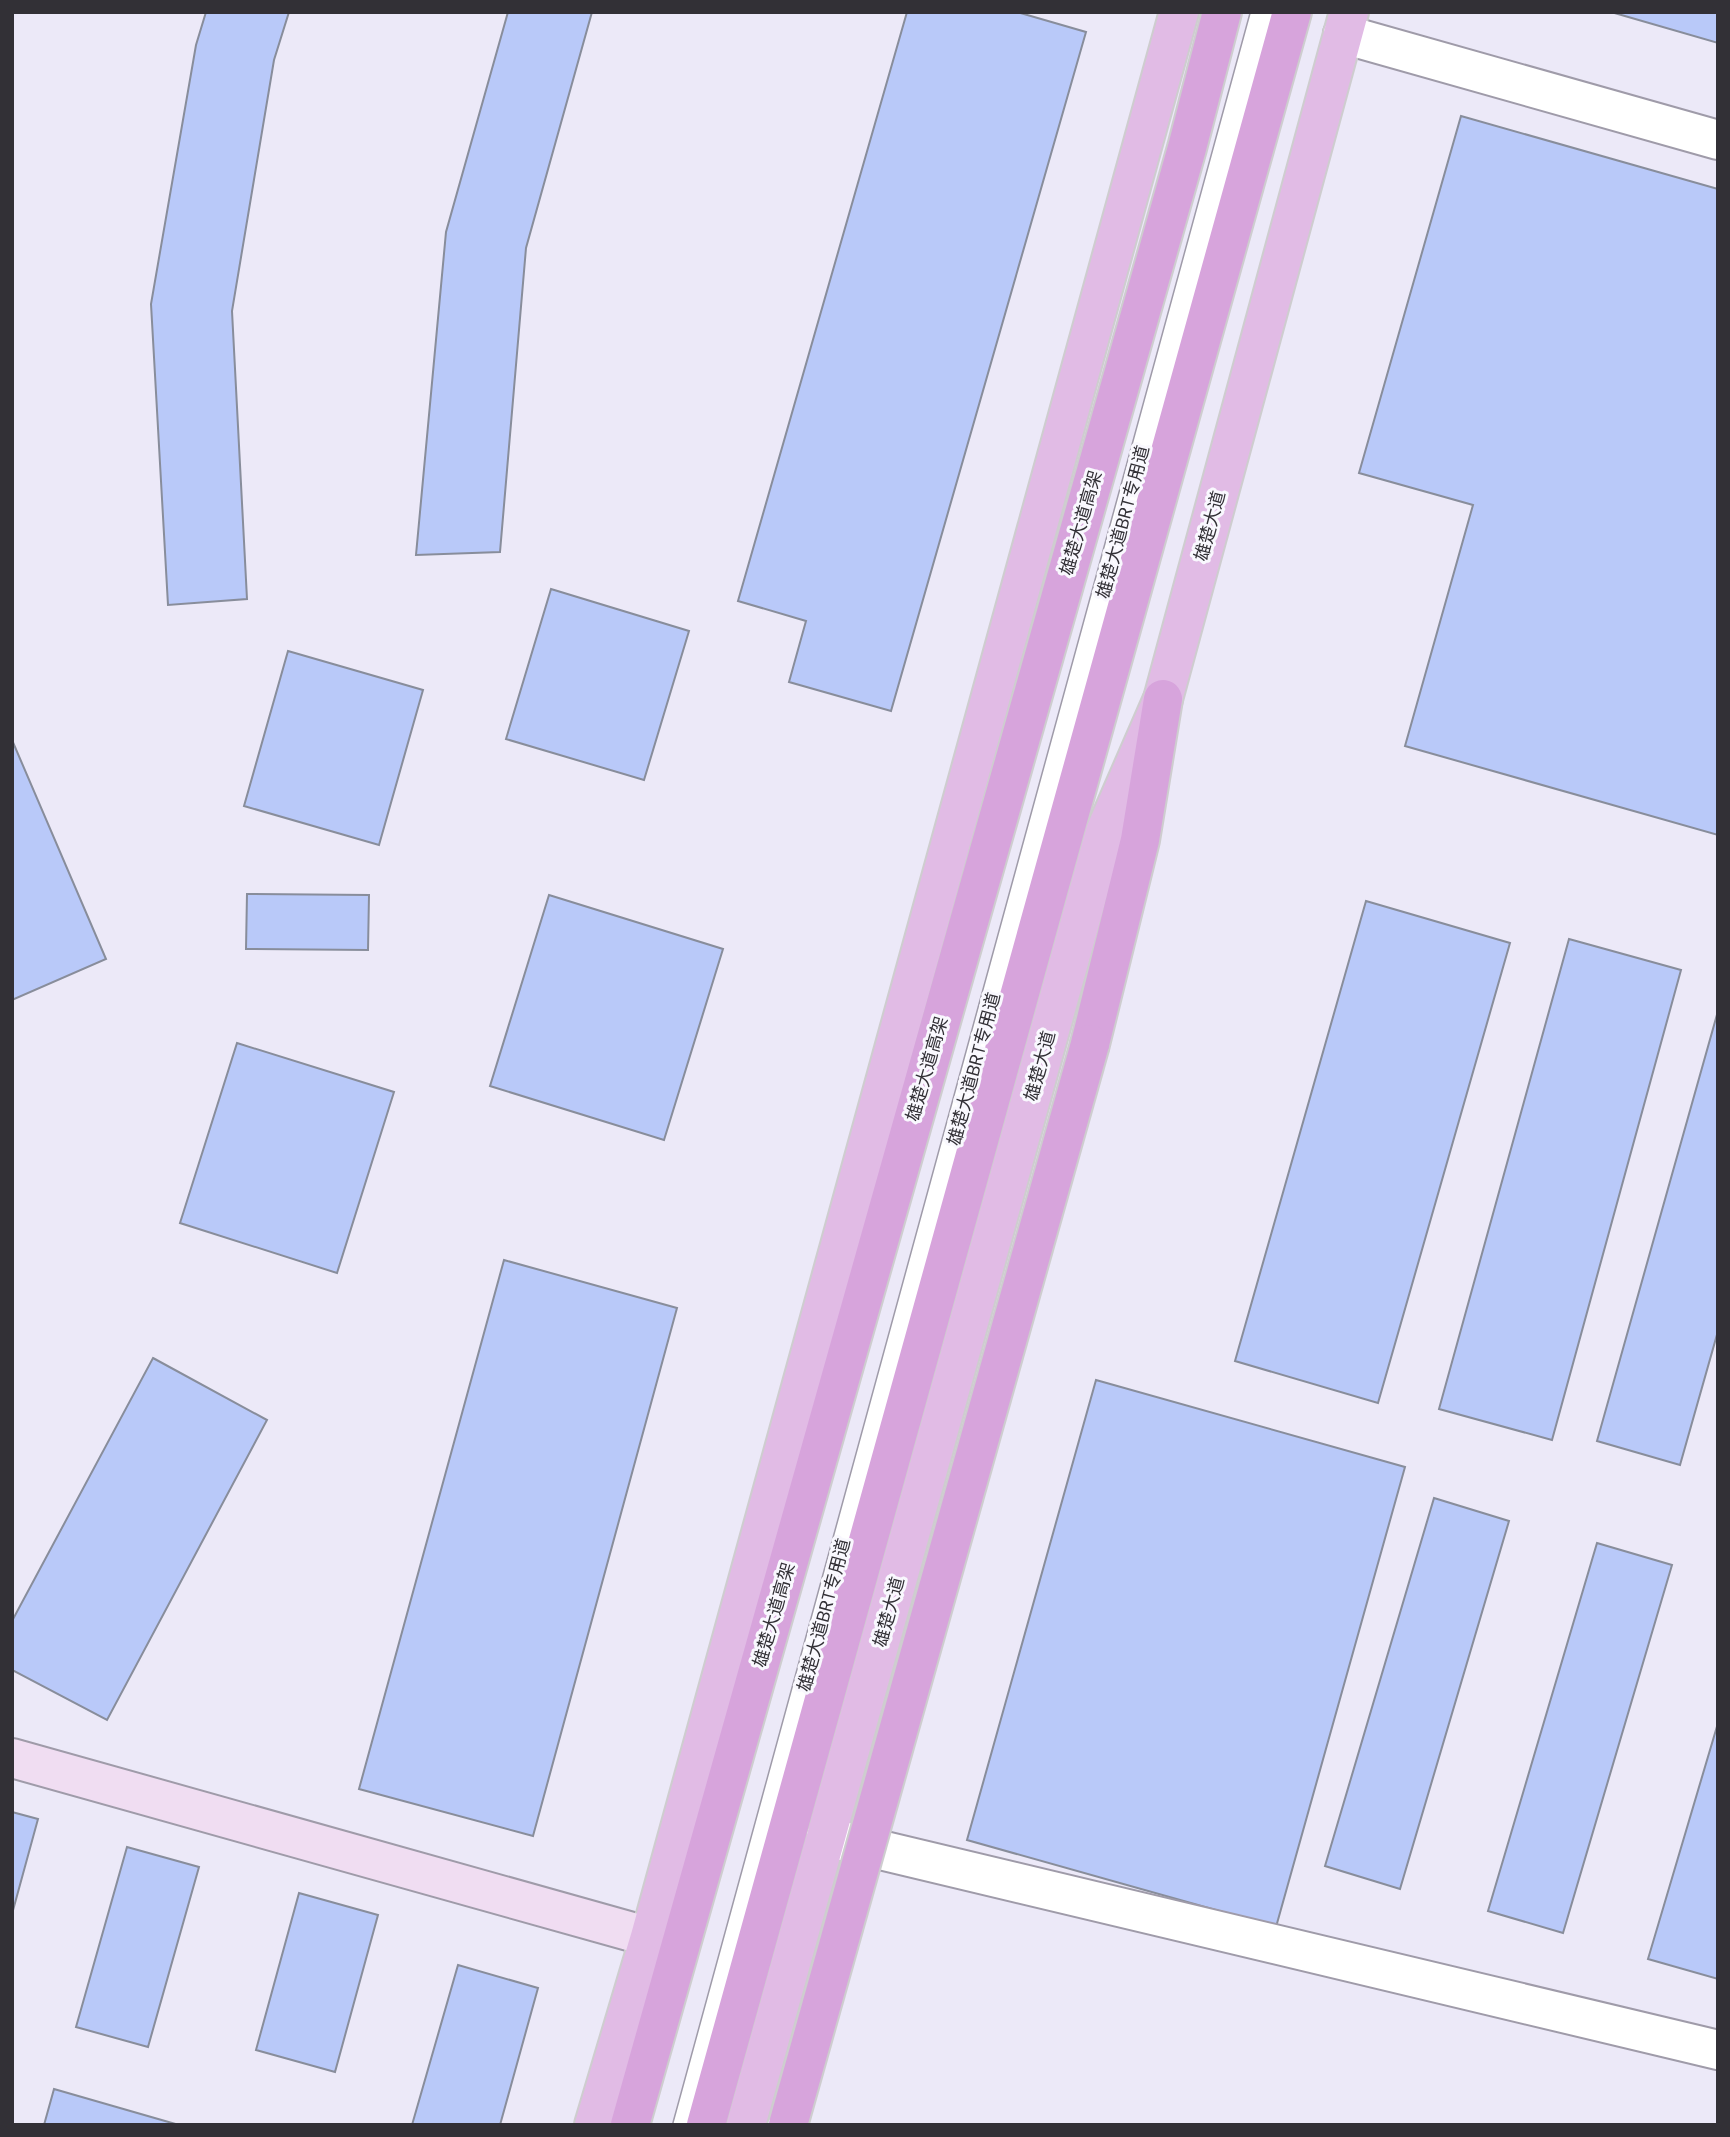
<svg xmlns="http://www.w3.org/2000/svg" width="1730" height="2137" viewBox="0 0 1730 2137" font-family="'DM Sans','Noto Sans SC',sans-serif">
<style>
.building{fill:#b9c9f9;stroke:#888d9b;stroke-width:2}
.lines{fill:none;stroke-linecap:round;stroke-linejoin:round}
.service-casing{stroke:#9f9ba9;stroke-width:24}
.minor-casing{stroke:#9f9ba9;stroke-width:42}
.tertiary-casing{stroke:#9f9ba9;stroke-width:42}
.secondary-casing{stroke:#9f9ba9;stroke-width:42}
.primary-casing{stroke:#cecdcf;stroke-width:42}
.trunk-casing{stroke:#cecdcf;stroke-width:42}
.service{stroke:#fff;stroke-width:21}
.minor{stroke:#fff;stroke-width:38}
.tertiary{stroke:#fff;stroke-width:38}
.secondary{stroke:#f0ddf2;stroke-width:38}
.primary{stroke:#e1bbe5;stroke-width:38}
.trunk{stroke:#d7a4dc;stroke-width:38}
.trunk-bridge-casing{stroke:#cecdcf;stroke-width:42;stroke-linecap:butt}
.trunk-bridge{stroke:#d7a4dc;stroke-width:38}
.labels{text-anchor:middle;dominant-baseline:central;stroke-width:6;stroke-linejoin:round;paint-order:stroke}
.street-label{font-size:18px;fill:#323036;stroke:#f9f8fe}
</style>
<rect width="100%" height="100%" fill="#ece9f8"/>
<path class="building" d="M206,12H289L274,60L232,311L247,599L168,605L151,304L196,45Z
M508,12H592L526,248L500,552L416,555L446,232Z
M907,12H1017L1086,32L891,711L789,682L806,621L738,601Z
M1611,12H1718V43Z
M1461,116L1718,189V835L1405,746L1473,505L1359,473Z
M551,589L689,631L644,780L506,739Z
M288,651L423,690L379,845L244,806Z
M12,740L106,959L12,1000Z
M247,894L369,895L368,950L246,949Z
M549,895L723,949L664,1140L490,1086Z
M1366,901L1510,943L1378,1403L1235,1361Z
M1569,939L1681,970L1552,1440L1439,1409Z
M1718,1011V1331L1680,1465L1597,1441Z
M237,1043L394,1092L337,1273L180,1223Z
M504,1260L677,1308L533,1836L359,1789Z
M153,1358L267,1420L107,1720L12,1670V1621Z
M1096,1380L1405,1467L1276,1927L967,1840Z
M1434,1498L1509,1521L1400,1889L1325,1866Z
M1597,1543L1672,1565L1563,1933L1488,1911Z
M1718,1723V1979L1648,1959Z
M12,1812L38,1819L12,1914Z
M127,1847L199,1867L148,2047L76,2027Z
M299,1893L378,1915L335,2072L256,2050Z
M458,1965L538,1988L500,2125H412Z
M54,2089L179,2125H44Z"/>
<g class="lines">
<defs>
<path id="service" d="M684,2125L1262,12"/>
<path id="minor" d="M826,1837L1718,2050"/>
<path id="tertiary" d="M1343,34L1718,140"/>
<path id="secondary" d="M12,1758L650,1937"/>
<path id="primary" d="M594,2125L650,1937L1179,12
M746,2125L1105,832L1163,699L1349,12"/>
<path id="trunk" d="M1090,1044L1140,840L1163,699
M630,2125L1187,148L1222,12
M706,2125L1292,12"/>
</defs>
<use href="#service" class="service-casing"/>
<use href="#minor" class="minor-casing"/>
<use href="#tertiary" class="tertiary-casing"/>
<use href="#secondary" class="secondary-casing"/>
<use href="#primary" class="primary-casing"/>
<use href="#trunk" class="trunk-casing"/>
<use href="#service" class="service"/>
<use href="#minor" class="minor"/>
<use href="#tertiary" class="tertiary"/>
<use href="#secondary" class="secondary"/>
<use href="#primary" class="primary"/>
<use href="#trunk" class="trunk"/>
<defs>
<path id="trunk-bridge" d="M788,2125L1090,1044"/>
</defs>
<use href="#trunk-bridge" class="trunk-bridge-casing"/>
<use href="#trunk-bridge" class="trunk-bridge"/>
</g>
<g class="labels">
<g class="street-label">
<text transform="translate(1123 522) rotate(-75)">雄楚大道BRT专用道</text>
<text transform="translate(1081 523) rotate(-74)">雄楚大道高架</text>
<text transform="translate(1210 526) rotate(-75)">雄楚大道</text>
<text transform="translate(1040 1066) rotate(-75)">雄楚大道</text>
<text transform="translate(927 1069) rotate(-74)">雄楚大道高架</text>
<text transform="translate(974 1069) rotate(-75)">雄楚大道BRT专用道</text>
<text transform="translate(889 1612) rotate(-75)">雄楚大道</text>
<text transform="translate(774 1615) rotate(-74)">雄楚大道高架</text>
<text transform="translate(824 1615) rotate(-75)">雄楚大道BRT专用道</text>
</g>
</g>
<rect width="1730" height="2137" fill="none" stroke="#323036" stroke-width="28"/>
</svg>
